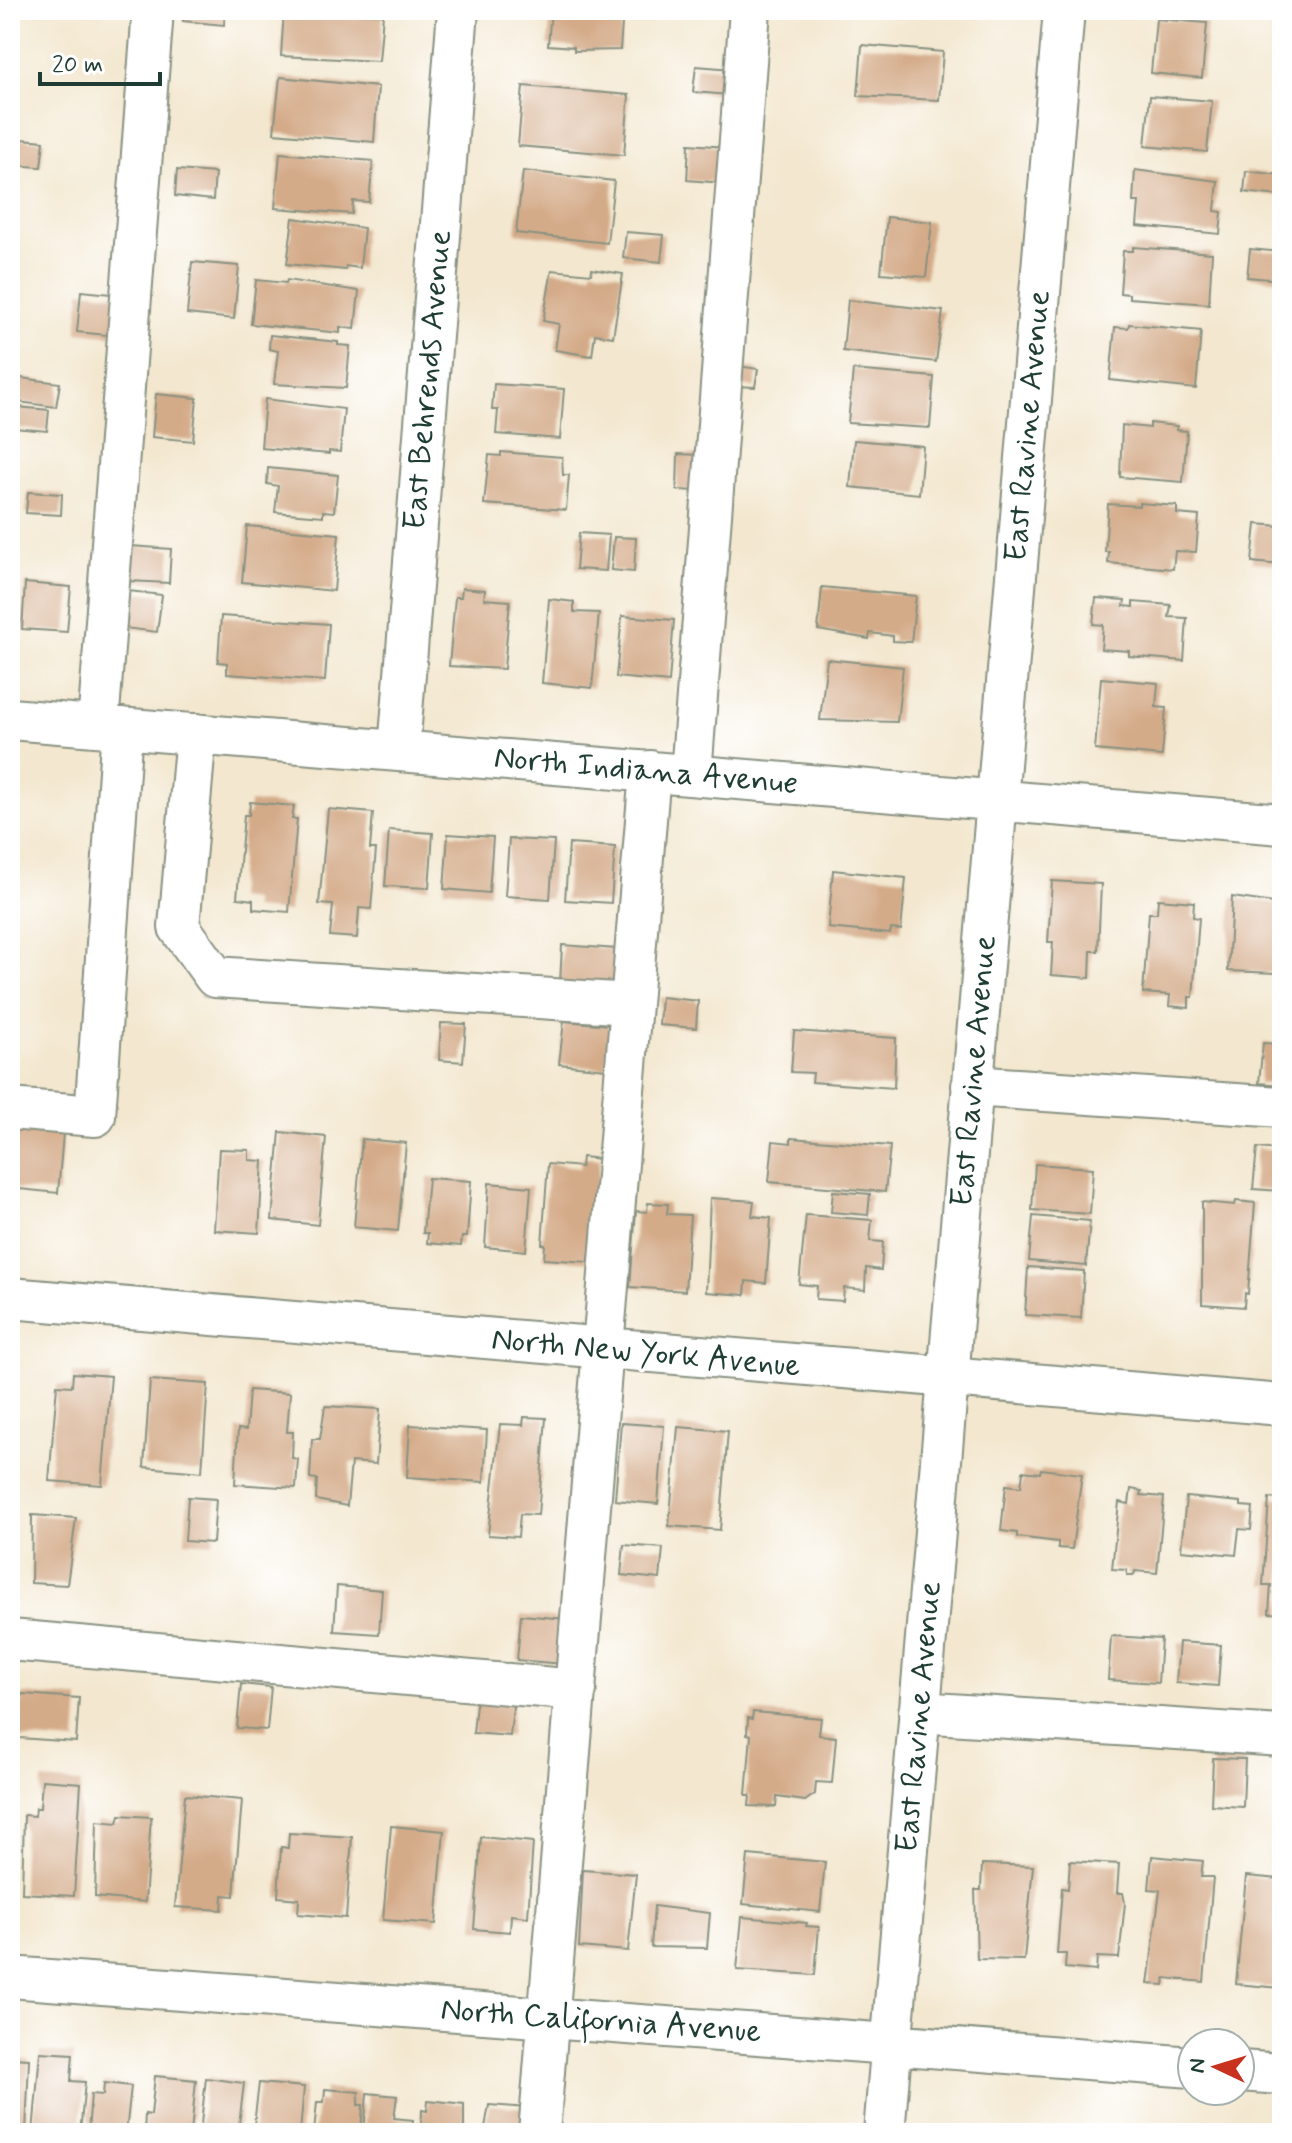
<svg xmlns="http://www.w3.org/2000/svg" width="1292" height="2143" viewBox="0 0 1292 2143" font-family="Mynerve,sans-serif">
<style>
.building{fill:#d4ab89}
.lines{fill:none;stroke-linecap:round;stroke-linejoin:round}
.minor-casing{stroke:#899282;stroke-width:44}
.minor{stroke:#fff;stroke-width:40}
.labels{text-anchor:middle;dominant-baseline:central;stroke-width:7;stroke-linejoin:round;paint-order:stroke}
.street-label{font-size:32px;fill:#1f3d34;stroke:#fff}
</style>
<rect width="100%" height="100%" fill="#fff"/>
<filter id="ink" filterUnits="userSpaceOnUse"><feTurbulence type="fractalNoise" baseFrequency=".0125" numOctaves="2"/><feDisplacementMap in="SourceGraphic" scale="16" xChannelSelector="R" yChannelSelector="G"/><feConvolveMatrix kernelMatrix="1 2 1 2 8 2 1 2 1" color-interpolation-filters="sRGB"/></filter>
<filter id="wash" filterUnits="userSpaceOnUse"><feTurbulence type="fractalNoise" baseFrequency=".006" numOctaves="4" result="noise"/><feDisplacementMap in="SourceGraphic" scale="32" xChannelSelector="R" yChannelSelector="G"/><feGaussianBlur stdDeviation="1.8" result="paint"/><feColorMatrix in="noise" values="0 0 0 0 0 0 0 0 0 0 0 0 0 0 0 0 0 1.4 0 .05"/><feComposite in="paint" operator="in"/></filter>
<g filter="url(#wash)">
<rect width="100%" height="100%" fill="#f3e7cf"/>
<g id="blocks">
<path class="building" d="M183,10H225L224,25L183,21Z
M284,10L383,14L379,61L281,56Z
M551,10H623L620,50L574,51V47L548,45Z
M1156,19L1207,23L1202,78L1151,73Z
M1275,29L1282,30V64H1272Z
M862,45L943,52L939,100L858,96Z
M696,66L732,69L730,95L693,92Z
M280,77L378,87L374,142L274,133Z
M523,86L629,95L624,155L518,146Z
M1150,96L1212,101L1207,152L1145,146Z
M10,138L44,141L41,167L10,165Z
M689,144L725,147L723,183L687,180Z
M280,153L373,161L369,202L353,201L352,214L275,208Z
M177,170L215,173L213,200L175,196Z
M1135,170L1218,181L1215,211L1222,212L1220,234L1137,226L1139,202H1133Z
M523,171L614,181L607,243L516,233Z
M1246,171L1281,175L1279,196L1244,192Z
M887,217L932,222L926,277L881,273Z
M293,218L364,228L360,268L346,266L345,270L287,264Z
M10,225H17L15,244H19L12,306Z
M626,232L664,235L661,262L623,258Z
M1133,247L1212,253L1209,304L1129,298V294L1120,293L1123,251H1133Z
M1250,249L1282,252V280L1247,277Z
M192,262L239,266L234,319L187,314Z
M592,269L623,274L613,337L595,334L592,356L555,350L559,324L543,321L552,270L591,274Z
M256,280L286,283L287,280L359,291L355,329L340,327V333L251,324Z
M81,291L121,295L117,336L77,332Z
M848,300L943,311L936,362L843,351Z
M1129,324L1201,331L1196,389L1110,380L1115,327L1128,328Z
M270,335L338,342V345L350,346L346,388L274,384L278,351L269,349Z
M738,366L758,369L755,387L736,386Z
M853,370L934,377L930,428L848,423Z
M21,378L60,383L56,407L18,402Z
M494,384L564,389L560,439L496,434L498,410H492Z
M156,394L197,398L193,441L152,437Z
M265,399L344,409L340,452L329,451V454L261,448Z
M17,407L49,410L47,431L14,428Z
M1150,423L1177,426L1176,430L1187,431L1183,482L1120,477L1122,425L1150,428Z
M854,440L923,446L919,494L850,487Z
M501,452L562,457L563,475H569L566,510L484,504L489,455L501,456Z
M678,454L700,455L698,491L677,490Z
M268,468L338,475L334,512L323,511V516L275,512L278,486L267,484Z
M28,492L62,494L61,515L26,513Z
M1139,503L1177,506V514L1199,516L1196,552L1175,551L1173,569L1108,563L1109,552H1105L1108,504L1139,506Z
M1256,524L1282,526V565L1252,562Z
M247,526L339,534L334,591L242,582Z
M579,533L609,535L606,571L576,569Z
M614,537L636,538L634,572L611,570Z
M131,546L171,549L169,583L129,581Z
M25,583L71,587L67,632L22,629Z
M822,587L916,596L911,642L893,641V636L870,633L869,639L818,630Z
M462,588L485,590L484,599L510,601L504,669L449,666L455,597H461Z
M129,591L162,595L157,632L124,628Z
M1096,598L1125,600L1124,606L1133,607V602L1171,605L1169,617L1187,618L1184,661L1129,656V651L1101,649L1103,625L1093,624Z
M549,599L574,602V612L599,613L592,688L542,683Z
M221,616L329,624L325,681L227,674V663L218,662Z
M622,616L674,620L669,682L616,677Z
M827,659L903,667L897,722L820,720Z
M1101,678L1158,683L1156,707L1166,708L1162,756L1095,750Z
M250,802L294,806L292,819H297L289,912L253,909V900L237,898L244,815H249Z
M328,809L373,813L370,849H376L371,909L359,908L357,938L330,936L333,905L319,904Z
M389,830L433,833L429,888L385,886Z
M448,834L493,837L489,893L444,889Z
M509,839L554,841L550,899L505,896Z
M569,844L615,847L611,903L565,900Z
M833,870L906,878L901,930L891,929L890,934L828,928Z
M1052,881L1101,884L1098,951H1091L1090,978L1051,975L1053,942H1048Z
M1232,897L1281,904L1276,973L1228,971Z
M1158,899L1194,902L1193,917L1199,918L1193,997H1189V1008L1169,1006L1170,995L1143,993L1149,913H1157Z
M562,945L617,949L615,987L560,984Z
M661,997L698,1001L696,1028L659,1025Z
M564,1021L610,1025L606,1069L559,1064Z
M441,1023L466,1024L463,1062L439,1060Z
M794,1031L896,1038L894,1088L812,1082L813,1073L791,1072Z
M1263,1043L1282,1044V1085L1259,1083Z
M10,1129L63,1134L58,1193L10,1188Z
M280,1132L326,1137L318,1225L272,1220Z
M791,1138L890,1146L885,1192L769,1182L773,1141L791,1143Z
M362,1139L406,1143L398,1231L354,1227Z
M1257,1148L1282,1150V1191L1253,1189Z
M219,1149L249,1150V1160L263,1161L259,1233L214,1230Z
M582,1157L600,1159L589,1262L544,1259L545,1245L542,1244L548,1164L581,1167Z
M1035,1164L1093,1168L1090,1214L1032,1210Z
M428,1178L471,1181L467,1237H462L461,1246L427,1243L428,1233H423Z
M489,1183L531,1187L526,1251L485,1247Z
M833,1191L870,1194L868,1215L831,1212Z
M710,1198L754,1201L752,1216L771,1218L766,1283L746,1281L745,1295L706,1292Z
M1236,1201L1255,1203L1248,1294L1245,1293L1244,1307L1202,1304V1202L1235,1205Z
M648,1203L668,1204L667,1214L690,1215L685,1291L630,1287L636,1211L647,1212Z
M806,1215L872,1220L870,1241L883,1242L881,1270L866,1268L865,1290L844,1288L843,1301L816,1299L817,1286L799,1284Z
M1033,1216L1090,1221L1086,1266L1029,1261Z
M1028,1267L1084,1271L1081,1318L1025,1315Z
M73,1373L111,1376L102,1485L49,1481L57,1385L72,1386Z
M150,1380L208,1384L202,1472L144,1467Z
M10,1383L17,1384L12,1441H10Z
M249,1390L290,1393L287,1432H293L292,1458L298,1459L296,1488L235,1484L238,1429L246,1430Z
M325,1406L380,1409L376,1464L351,1462L347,1506L316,1500L317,1479L310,1478L312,1439H320Z
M524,1417L546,1418L538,1515L520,1514L518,1537L488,1535L500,1424L523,1425Z
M621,1423L664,1426L658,1504L615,1500Z
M410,1425L487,1430L484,1482L407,1477Z
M678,1427L728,1431L720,1530L669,1526Z
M1041,1469L1082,1474L1072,1549L1058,1548V1542L1017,1537V1533L1001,1531L1006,1485L1021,1487L1023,1471L1040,1473Z
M1131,1489L1142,1491L1141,1495L1164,1497L1157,1573L1135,1571L1134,1575H1127V1570L1112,1569L1119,1502L1129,1504Z
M188,1497L216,1499L213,1543L185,1541Z
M1186,1497L1241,1502V1506L1253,1507L1251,1530L1239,1529L1236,1555L1181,1550Z
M1269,1498L1282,1499V1614L1269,1613L1271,1585H1263Z
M32,1515L76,1518L67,1585L31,1583Z
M624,1545L663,1548L660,1579L621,1575Z
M337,1586L382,1590L379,1634L334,1631Z
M521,1615L566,1619L563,1664L517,1660Z
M1111,1636L1161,1639L1158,1683L1108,1680Z
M1179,1642L1221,1645L1218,1686L1176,1683Z
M241,1684L271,1687L267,1730L237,1728Z
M22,1694L79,1698L76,1742L19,1738Z
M477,1694L514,1697L510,1736L473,1733Z
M753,1712L821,1718L819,1735L836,1737L832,1783L816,1782L815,1794L805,1801L777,1797L776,1807L749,1806L750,1795H746L751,1735L747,1734L748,1718L752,1719Z
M1213,1758L1245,1759L1243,1807L1211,1805Z
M42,1780L81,1783L74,1896L22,1893L24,1815L35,1816L36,1808H40Z
M185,1795L242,1800L234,1896L223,1895L222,1910L175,1907Z
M120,1815L151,1817L145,1902L95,1897L97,1821L118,1823Z
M391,1826L444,1831L436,1924L383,1920Z
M289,1833L352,1837L346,1918L298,1914L299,1899L278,1897L281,1847L288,1848Z
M481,1837L533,1842L528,1917L511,1915L510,1932L474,1929Z
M748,1855L825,1862L820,1912L743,1904Z
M1152,1856L1203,1861L1201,1877H1213L1204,1982L1165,1978L1164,1985L1148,1984L1160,1890L1149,1889Z
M1070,1861L1119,1864L1117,1893H1123L1125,1903L1119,1958L1097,1957L1096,1971L1065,1968L1066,1954H1057L1062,1888L1068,1889Z
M982,1864L1033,1866L1024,1960L977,1959L975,1890H981Z
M583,1870L636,1874L628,1951L579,1947Z
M1246,1876L1280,1879L1282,1883V1988L1236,1984Z
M654,1906L710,1913L707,1948L651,1947Z
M742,1917L807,1923L806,1926L819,1927L815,1975L737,1970Z
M40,2052L73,2054L71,2081L85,2082L80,2133H33Z
M10,2058L29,2059L26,2133H10Z
M155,2076L196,2080L191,2133H144L145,2114L151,2115Z
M206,2078L244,2083L238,2133H200Z
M104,2083L131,2086L126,2133H88L91,2094L103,2095Z
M259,2083L304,2087L300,2133H253Z
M325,2089L359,2092L358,2105H363L361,2133H314L317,2102H324Z
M367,2093L397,2096L394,2118L413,2120L412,2133H364Z
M428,2100L464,2104V2133H421L422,2110L427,2111Z
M489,2105L527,2108V2133H484Z"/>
</g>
</g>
<g filter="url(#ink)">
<use href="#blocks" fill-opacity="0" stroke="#899282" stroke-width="2"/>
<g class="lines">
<defs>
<path id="minor" d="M10,719L1282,824
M98,726L153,10
M196,734L179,927L215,977L631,1004
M399,750L458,10
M691,774L750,10
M972,1086L1282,1107
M10,1109L95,1116L122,728
M10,1298L1282,1405
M10,1640L576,1690
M919,1712L1282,1736
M10,1977L1192,2067
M1240,2071L1282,2074
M539,2133L650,771
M884,2133L1064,10"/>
</defs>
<use href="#minor" class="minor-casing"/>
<use href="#minor" class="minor"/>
</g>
</g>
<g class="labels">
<g class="street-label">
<text transform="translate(428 380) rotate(-85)">East Behrends Avenue</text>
<text transform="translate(1028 426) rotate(-85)">East Ravine Avenue</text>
<text transform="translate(646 771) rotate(5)">North Indiana Avenue</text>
<text transform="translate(974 1071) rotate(-85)">East Ravine Avenue</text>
<text transform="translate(646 1353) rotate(5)">North New York Avenue</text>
<text transform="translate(919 1717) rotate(-85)">East Ravine Avenue</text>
<text transform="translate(601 2021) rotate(4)">North California Avenue</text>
</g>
</g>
<rect width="1292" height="2143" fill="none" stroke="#fff" stroke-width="40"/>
<g transform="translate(1216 2067) rotate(274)"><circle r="38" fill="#ffffff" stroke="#a5b1ae" stroke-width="2"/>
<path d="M0-6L14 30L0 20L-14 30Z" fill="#c8321e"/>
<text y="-12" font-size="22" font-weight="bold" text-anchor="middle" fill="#1f3d34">N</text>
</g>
<path d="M40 72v12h120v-12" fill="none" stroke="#1f3d34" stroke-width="4"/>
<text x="52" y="72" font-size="24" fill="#1f3d34" stroke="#ffffff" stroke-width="6" paint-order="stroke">20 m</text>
</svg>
